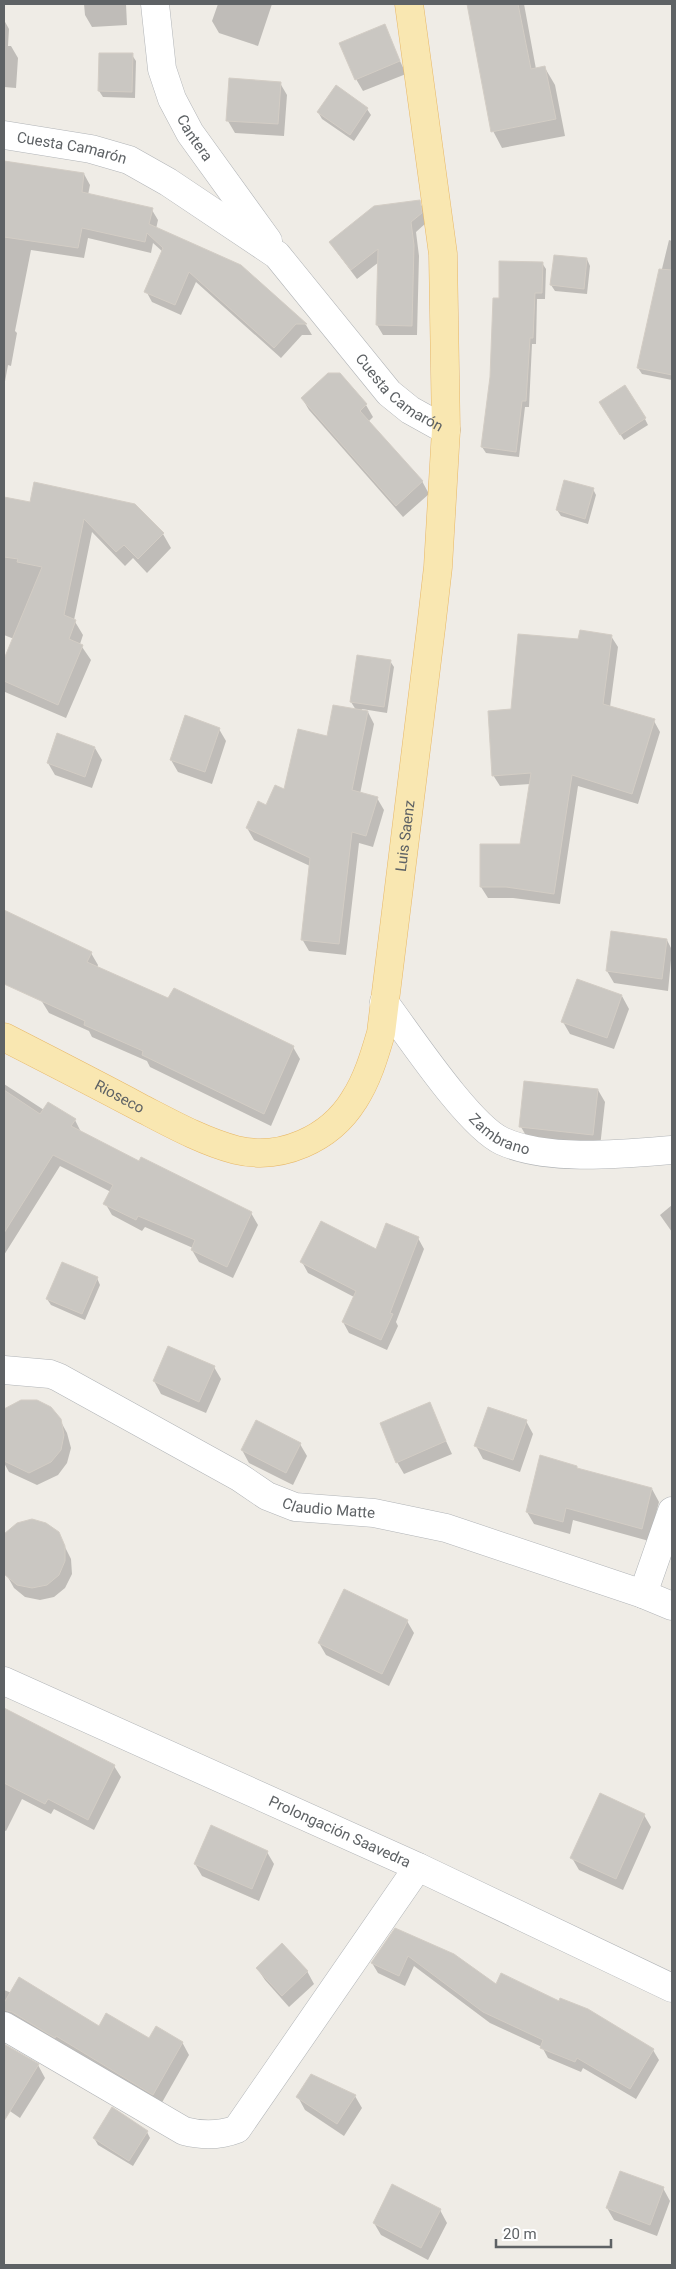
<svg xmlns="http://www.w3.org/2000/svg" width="676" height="2269" viewBox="0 0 676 2269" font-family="Roboto,sans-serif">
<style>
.shadow{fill:#0003}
.building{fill:#cac7c2;stroke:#d3cdc5}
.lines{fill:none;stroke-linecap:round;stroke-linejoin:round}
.minor-casing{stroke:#b1b4b7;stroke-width:29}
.major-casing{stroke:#e7b767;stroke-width:29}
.minor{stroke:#fff;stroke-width:28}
.major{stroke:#f9e7b1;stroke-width:28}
.labels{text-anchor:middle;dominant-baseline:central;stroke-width:5;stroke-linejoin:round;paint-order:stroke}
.street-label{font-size:15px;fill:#5e6265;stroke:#fff}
</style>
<rect width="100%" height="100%" fill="#efece6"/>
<path class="shadow" d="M84,4H126L127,25L92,27L85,15Z
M218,4H272L258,46L219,33L212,21Z
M468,4H524L536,69L545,68L555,85L565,136L502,148L493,131Z
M4,20L9,29L8,46H11L18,58L16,88L4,87Z
M384,26L406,74L363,91L356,79Z
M132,55L136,61L135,98L103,97L99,91Z
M280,83L287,95L284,136L235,133L228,121Z
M367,109L371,115L354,141L322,119L318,112Z
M4,161L84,174L90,185L88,195L152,210L158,220L156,229L240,266L306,325L312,335H302L281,358L196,282L181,315L152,302L146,291L163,252L153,243L151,253L88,238L84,258L31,250L15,331L17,333L11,366L8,365L4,387Z
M419,202L425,211L426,223L416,232L419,256L417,335H383L377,325L379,262L357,279L330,243Z
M669,240L672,241V380L642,374L638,368Z
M587,259L590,266L587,294L555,291L551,285Z
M542,263L546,269L545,299H537L536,344H532L529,407H525L519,457L486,453L482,447Z
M340,374L366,405L373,417L368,422L422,481L429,494L403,517L309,410L302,398Z
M604,409L645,419L648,425L624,440Z
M593,489L596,495L588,524L561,516L557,510Z
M4,499L31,504L135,505L163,534L171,548L147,573L133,558L125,566L92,532L74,620L83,635L80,644L91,660L66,718L5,692L4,689V662L14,639L4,635Z
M611,636L618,647L610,707L654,721L660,732L638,804L578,786L560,904L513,898H488L481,887L521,845L530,784L500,786L493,775L512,711Z
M390,661L394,667L387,713L362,709L361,711L368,712L374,724L360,794L377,798L384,810L373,847L359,843L346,955L309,951L302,939L310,866L254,840L247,828L267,806L285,791L328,737L356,710L351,702Z
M219,729L226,741L212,784L178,772L171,760Z
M95,748L102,760L92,788L55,775L48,763Z
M4,912L91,953L98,965L97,968L169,1000L293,1047L300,1059L271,1126L150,1067L147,1061L92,1037L89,1031L49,1013L41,1000L47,989L4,970Z
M667,940L672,950L668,991L614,983L607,971Z
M577,981L622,996L629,1009L614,1049L570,1034L563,1022Z
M4,1084L44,1110L75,1120L81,1132L140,1163L251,1213L258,1225L233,1278L199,1262L192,1250L193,1248L145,1227L142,1231L112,1215L105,1203L111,1192L60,1166L4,1255Z
M598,1090L605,1102L600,1147L528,1139L521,1127Z
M672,1205V1232L660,1215Z
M418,1238L424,1249L396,1322L398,1326L387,1350L349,1333L343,1322L354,1297L308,1273L302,1262L377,1251Z
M97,1278L100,1285L85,1320L51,1305L47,1299Z
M214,1367L221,1379L206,1413L161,1394L154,1381Z
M429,1404L452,1454L404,1474L397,1462Z
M8,1408L60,1420L67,1433L71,1448L67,1463L58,1475L37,1485L9,1472L4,1463V1413Z
M526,1421L533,1434L520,1472L483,1459L476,1446Z
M300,1444L307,1456L293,1485L249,1463L242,1450Z
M578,1470L652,1489L659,1502L649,1541L573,1520L570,1534L534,1524L527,1512Z
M6,1533H58L71,1559L72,1574L65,1588L54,1597L40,1600L25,1597L14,1588L4,1570V1538Z
M407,1621L414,1633L389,1686L326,1655L319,1643Z
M4,1709L114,1766L121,1777L94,1830L54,1809L51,1814L22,1799L6,1831L4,1830Z
M644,1815L651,1827L623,1890L579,1870L572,1858Z
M267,1852L274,1864L259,1901L202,1876L195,1864Z
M396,1929L496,1986L653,2050L659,2060L636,2099L583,2068L581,2072L548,2058L542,2047L490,2023L414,1966L405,1986L378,1973L372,1963Z
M257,1968L307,1971L314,1984L289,2007L265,1980Z
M4,1990L99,2027L149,2040L182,2042L189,2055L160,2106L4,2025Z
M4,2045L38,2065L45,2078L20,2118L4,2107Z
M355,2096L362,2108L344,2136L305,2110L298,2097Z
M147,2132L150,2138L133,2166L98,2145L94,2138Z
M663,2188L670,2201L657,2236L614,2220L607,2208Z
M440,2210L447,2223L428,2260L381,2235L374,2223Z"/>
<path class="building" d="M467,4H518L531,69L545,66L556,119L491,132Z
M385,24L400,61L355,80L339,43Z
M99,53H133L132,92L98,91Z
M229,78L281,82L278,124L226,121Z
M336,85L368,108L350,135L317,112Z
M4,161L84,173L82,192L153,208L149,224L241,265L307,324H296L274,348L189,272L175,305L144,292L163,248L147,233L145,242L82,228L78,248L4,237Z
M420,200L422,213L411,222L414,245L412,326L376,325L378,249L351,270L329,242L374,206Z
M554,255L587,258L584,289L550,285Z
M499,261L543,262L542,293H535L533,338H530L526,401H522L516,452L481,447L490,377L493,298H499Z
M659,269L672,270V375L637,368Z
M328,373H340L367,404L360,411L423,481L396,506L301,398Z
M625,385L646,418L620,435L599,402Z
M564,480L594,488L585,519L556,510Z
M34,482L135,504L164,533L138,559L124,545L116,552L84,519L64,615L76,620L69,639L83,645L58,705L4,681V659L42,567L17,562L18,559L4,557V497L30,502Z
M580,630L612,635L603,704L655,719L632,794L572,775L554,894L506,887H480V844H520L531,773L492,776L488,711L511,709L518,634L578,639Z
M357,655L391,660L384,707L350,702Z
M333,705L368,711L352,790L378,797L366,836L352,832L339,944L301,940L310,858L246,828L258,801L266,805L275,785L284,789L298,729L327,736Z
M185,715L220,728L205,772L170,760Z
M57,733L95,747L85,777L47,763Z
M4,910L92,952L87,962L168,998L174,988L294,1046L264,1114L142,1055L143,1051L84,1025L85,1021L4,984Z
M611,931L667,939L662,979L606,971Z
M577,979L622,995L607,1038L561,1022Z
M524,1081L598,1089L593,1135L519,1127Z
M4,1090L40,1114L48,1102L76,1119L71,1126L139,1161L141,1157L252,1212L227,1267L191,1250L195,1240L138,1216L136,1220L103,1204L113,1185L53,1155L4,1233Z
M321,1221L376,1249L386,1223L419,1237L390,1313L393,1314L381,1340L342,1322L356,1291L300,1262Z
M62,1262L98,1277L82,1314L46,1299Z
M168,1346L215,1366L199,1402L153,1381Z
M21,1400H37L51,1407L61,1419L64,1435L61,1450L51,1462L29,1473L4,1461V1409Z
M430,1402L446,1441L396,1463L380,1423Z
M488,1407L527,1420L513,1460L474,1446Z
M256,1420L301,1443L286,1473L241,1450Z
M540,1455L577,1466V1468L652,1488L642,1529L566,1508L563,1522L526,1512Z
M32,1519L46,1523L59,1532L65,1546V1561L59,1575L47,1585L32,1588L17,1585L4,1574V1534L17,1523Z
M344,1589L408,1620L382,1674L318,1643Z
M4,1708L115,1765L88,1820L48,1799L45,1804L4,1783Z
M600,1793L645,1814L616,1879L570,1858Z
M211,1825L268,1851L252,1889L194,1864Z
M395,1928L454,1954L496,1984L501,1973L559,2001L560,1998L588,2009L654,2049L630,2089L577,2058L575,2062L540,2048L543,2040L483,2012L408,1956L399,1976L371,1963Z
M282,1943L308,1971L282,1996L256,1968Z
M19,1977L99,2026L106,2013L149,2038L156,2026L183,2042L153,2095L56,2036L55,2038L12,2012L4,2010V2003Z
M4,2044L39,2064L4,2121Z
M311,2074L356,2095L337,2124L296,2097Z
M112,2107L148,2131L129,2161L93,2138Z
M620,2171L664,2187L650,2225L606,2208Z
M392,2184L441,2209L421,2248L373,2223Z"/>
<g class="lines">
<defs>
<g id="minor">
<path id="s1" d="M155,4L162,69L172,99L190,133L268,241"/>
<path id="s2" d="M4,135L91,149L129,160L168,182L277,255L389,393L410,410L446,430"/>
<path id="s3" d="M384,1002C409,1035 468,1125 502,1141C548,1162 623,1154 672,1150"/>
<path id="s4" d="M4,1370L50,1374L58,1377L239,1477L267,1496L295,1507L374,1513L446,1528L643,1594L672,1606"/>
<path d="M643,1594L672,1511"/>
<path id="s5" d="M4,1681L418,1867L672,1988"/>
<path d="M4,2026L184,2131C203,2136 219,2136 237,2129L418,1867"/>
</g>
<g id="major">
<path id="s6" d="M4,1037C49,1060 94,1083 139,1107C170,1123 202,1141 236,1150C281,1161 330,1139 354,1100C367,1080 374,1057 381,1033L431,628L438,567L446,430L443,254L409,4"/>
</g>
</defs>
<use href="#minor" class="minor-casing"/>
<use href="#major" class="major-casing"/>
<use href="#minor" class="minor"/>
<use href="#major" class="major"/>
</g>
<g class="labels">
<g class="street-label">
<text stroke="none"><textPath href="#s1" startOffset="142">Cantera</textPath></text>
<text stroke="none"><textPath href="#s2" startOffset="69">Cuesta Camarón</textPath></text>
<text stroke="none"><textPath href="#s2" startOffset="489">Cuesta Camarón</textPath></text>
<text stroke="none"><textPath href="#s6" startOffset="666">Luis Saenz</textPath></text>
<text stroke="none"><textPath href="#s6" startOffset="130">Rioseco</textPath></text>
<text stroke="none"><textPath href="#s3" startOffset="178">Zambrano</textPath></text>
<text stroke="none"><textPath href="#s4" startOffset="359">Claudio Matte</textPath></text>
<text stroke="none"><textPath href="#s5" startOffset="368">Prolongación Saavedra</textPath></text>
</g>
</g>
<rect width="676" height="2269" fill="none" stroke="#5e6265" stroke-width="10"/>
<path d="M496 2239v8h115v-8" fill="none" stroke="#5e6265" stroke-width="2.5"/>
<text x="503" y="2239" font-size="15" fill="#5e6265" stroke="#ffffff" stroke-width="4" paint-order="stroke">20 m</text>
</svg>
